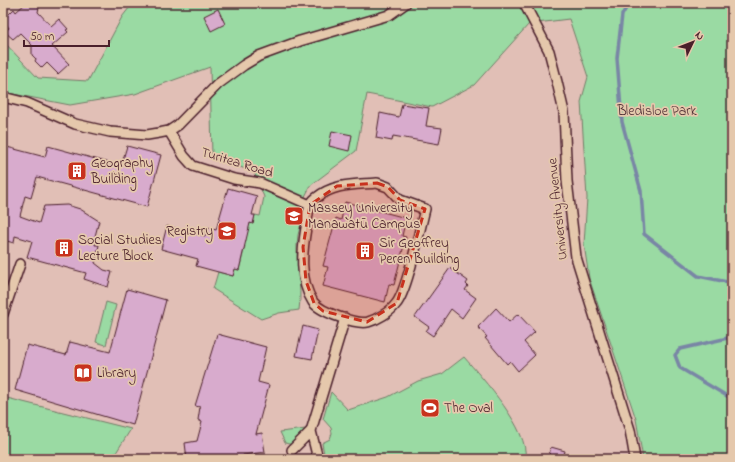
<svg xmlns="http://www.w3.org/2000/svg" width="735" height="462" viewBox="0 0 735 462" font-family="'Indie Flower',sans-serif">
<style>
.built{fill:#e1bfb6}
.green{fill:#9adaa3;stroke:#727c67}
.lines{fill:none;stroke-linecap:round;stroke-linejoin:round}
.stream{stroke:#7986a5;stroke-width:3.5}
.building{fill:#d8abcd;stroke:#4a1f2b}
.minor-casing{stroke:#4a1f2b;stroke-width:12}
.minor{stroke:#e5c8ac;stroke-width:9}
.marked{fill:#c8321e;fill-opacity:0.2;stroke:#c8321e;stroke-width:3;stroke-dasharray:8 5;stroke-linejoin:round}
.labels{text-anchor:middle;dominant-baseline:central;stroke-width:3.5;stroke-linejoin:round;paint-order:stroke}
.park-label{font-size:14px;fill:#523237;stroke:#e5c8ac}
.poi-label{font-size:14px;fill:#4a1f2b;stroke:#e5c8ac;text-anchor:start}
.street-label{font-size:14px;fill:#4a1f2b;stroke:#e5c8ac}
</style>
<rect width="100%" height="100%" fill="#e5c8ac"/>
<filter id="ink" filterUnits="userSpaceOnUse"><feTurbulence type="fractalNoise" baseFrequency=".025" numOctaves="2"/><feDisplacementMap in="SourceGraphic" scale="8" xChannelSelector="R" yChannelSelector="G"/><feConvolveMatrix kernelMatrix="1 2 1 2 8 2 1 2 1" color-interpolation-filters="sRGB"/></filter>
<g filter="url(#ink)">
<path class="built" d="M3,3H588L569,19L588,77L581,102L587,198L584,244L589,278L636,419L643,459H3Z"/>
<path class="green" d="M133,3H732V459H643L636,419L589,278L584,244L587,198L581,102L588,77L569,19L529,24L474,85L432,107L367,94L356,151L311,185L300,206L303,208C304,217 300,226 298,235C294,261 303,285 299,310L279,313L261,319L213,289L218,272L233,276L235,269L239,270L245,246L241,245L250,223L253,224L255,215L260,216L264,197L254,172L212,157L210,67L135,94L70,105L3,92V41L38,78L88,81L122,17Z
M106,302L116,305L106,345L96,342Z
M464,357C483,379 530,430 525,459H325L322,443L330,439L332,433L331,428L323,419L331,392L348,410L388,397L418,381L442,374Z
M3,397L131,429L112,459L3,458Z
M306,429L293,445L285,443L280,432Z"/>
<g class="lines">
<path class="stream" d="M629,3L622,15L617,58L622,122L641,191L644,234L698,276L732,283
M732,337L680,349L675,355L680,368L732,399"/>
</g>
<path class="building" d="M26,3H40L38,12L51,26L59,19L68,29L66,30L68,32L52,46L69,64L58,74L47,63L42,68L35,61L36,59L32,55V45L20,33L13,39L5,32L9,28L3,20L14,9L16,12Z
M218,9L225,24L211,31L204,16Z
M402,104L429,108L426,126L442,128L439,144L393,136L392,141L376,138L380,113L399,117Z
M332,131L352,135L349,151L329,146Z
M3,146L45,157L48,146L121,166L127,146L161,155L147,207L37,177L31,198L25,196L20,216L39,223L44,206L67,205L80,209L99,221L94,240L96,241L95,245H99L95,263L104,270L112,272L108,287L84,279L86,273L27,257L32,241L15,236L14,243L3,240Z
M228,188L257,196L252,215H255L253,224L250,223L239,270L235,269L233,276L196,266L198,259L161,249L167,226L205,236L207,227L216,230Z
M345,202L406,218L402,236L406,237L394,285L389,284L385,302L323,286L328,267L323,266L336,218L341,220Z
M450,268L468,281L466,284L468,286L465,290L476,298L462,318L451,309L433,336L426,331L429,327L415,317Z
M127,289L166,300L133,425L15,390L27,345L66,355L70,342L110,352Z
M496,308L509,322L518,314L535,332L524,342L535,355L518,371L510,361L507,364L485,338L487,337L478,327Z
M303,326L318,330L312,359L296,356Z
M217,334L266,347L258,382L269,385L256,434L262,433L265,452L243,455L242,459H187L185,443L197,441L202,422L198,420L200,407L195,406Z
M551,447L565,451L563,459H548Z"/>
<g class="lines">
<defs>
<path id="minor" d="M524,3L549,51L557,82L564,112L567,181L576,257L630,430L635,459
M3,97L27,103L75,124L110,132L147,135L159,133L169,131L178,125L218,84L244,65L259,56L300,41L389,15L406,3
M169,131L184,156L193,166L234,179L260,183L310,205
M377,183L388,187L400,200L425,209C420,228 407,292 396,304C390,312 378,319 368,322C357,325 320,312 313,302C299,280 302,252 306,228C308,217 307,205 316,198C335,183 355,185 377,183Z
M3,314L20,264
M311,431L318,459
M292,450L311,431L345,318"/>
</defs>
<use href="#minor" class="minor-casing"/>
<use href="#minor" class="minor"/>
</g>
</g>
<path class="marked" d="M377,183L388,187L400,200L425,209L397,303L367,322L323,311L314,303L306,281L303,247L310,205L337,186Z"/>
<defs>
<symbol id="building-square" viewBox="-11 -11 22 22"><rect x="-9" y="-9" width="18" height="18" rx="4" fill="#c8321e" stroke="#e5c8ac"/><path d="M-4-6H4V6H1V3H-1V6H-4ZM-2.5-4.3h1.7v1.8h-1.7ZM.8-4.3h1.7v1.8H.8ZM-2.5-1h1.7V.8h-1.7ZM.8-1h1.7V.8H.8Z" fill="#fff"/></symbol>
<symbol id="university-square" viewBox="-11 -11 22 22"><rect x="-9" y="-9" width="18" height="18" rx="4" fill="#c8321e" stroke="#e5c8ac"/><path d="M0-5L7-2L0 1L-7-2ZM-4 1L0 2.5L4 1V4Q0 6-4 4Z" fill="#fff"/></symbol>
<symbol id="library-square" viewBox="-11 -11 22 22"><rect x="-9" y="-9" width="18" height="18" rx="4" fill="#c8321e" stroke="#e5c8ac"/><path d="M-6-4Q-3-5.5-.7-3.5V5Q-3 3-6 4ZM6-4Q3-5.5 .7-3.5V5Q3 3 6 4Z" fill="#fff"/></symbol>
<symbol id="stadium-square" viewBox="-11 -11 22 22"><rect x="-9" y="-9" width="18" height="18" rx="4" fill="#c8321e" stroke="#e5c8ac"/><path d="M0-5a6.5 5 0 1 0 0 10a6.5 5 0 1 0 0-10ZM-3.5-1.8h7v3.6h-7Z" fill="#fff"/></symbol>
</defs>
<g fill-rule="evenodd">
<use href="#building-square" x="66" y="160" width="22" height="22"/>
<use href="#university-square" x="283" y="205" width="22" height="22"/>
<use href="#university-square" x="216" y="220" width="22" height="22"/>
<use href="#building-square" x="53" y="237" width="22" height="22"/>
<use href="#building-square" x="354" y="240" width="22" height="22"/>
<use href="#library-square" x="72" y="362" width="22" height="22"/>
<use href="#stadium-square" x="419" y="397" width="22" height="22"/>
</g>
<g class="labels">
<g class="park-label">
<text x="657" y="111">Bledisloe Park</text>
</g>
<g class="poi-label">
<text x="91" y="163">Geography<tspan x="91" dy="16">Building</tspan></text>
<text x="308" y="208">Massey University<tspan x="308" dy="16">Manawatū Campus</tspan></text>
<text x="213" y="231" text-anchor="end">Registry</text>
<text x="78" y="240">Social Studies<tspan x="78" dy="16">Lecture Block</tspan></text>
<text x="379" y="243">Sir Geoffrey<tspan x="379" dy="16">Peren Building</tspan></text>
<text x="97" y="373">Library</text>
<text x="444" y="408">The Oval</text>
</g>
<g class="street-label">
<text transform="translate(237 163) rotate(17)">Turitea Road</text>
<text transform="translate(558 209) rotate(-96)">University Avenue</text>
</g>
</g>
<rect width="735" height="462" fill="none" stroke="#e5c8ac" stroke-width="16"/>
<rect x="8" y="8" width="719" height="446" fill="none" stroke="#4a1f2b" stroke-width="1.5" filter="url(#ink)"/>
<g transform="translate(693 42) rotate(47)" stroke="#e5c8ac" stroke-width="3" paint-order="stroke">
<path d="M0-3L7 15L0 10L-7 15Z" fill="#4a1f2b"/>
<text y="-6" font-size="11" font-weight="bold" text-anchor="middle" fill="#4a1f2b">N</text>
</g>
<path d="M24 40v6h85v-6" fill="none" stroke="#4a1f2b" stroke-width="2"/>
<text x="30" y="40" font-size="12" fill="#4a1f2b" stroke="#e5c8ac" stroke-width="3" paint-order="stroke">50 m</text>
</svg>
